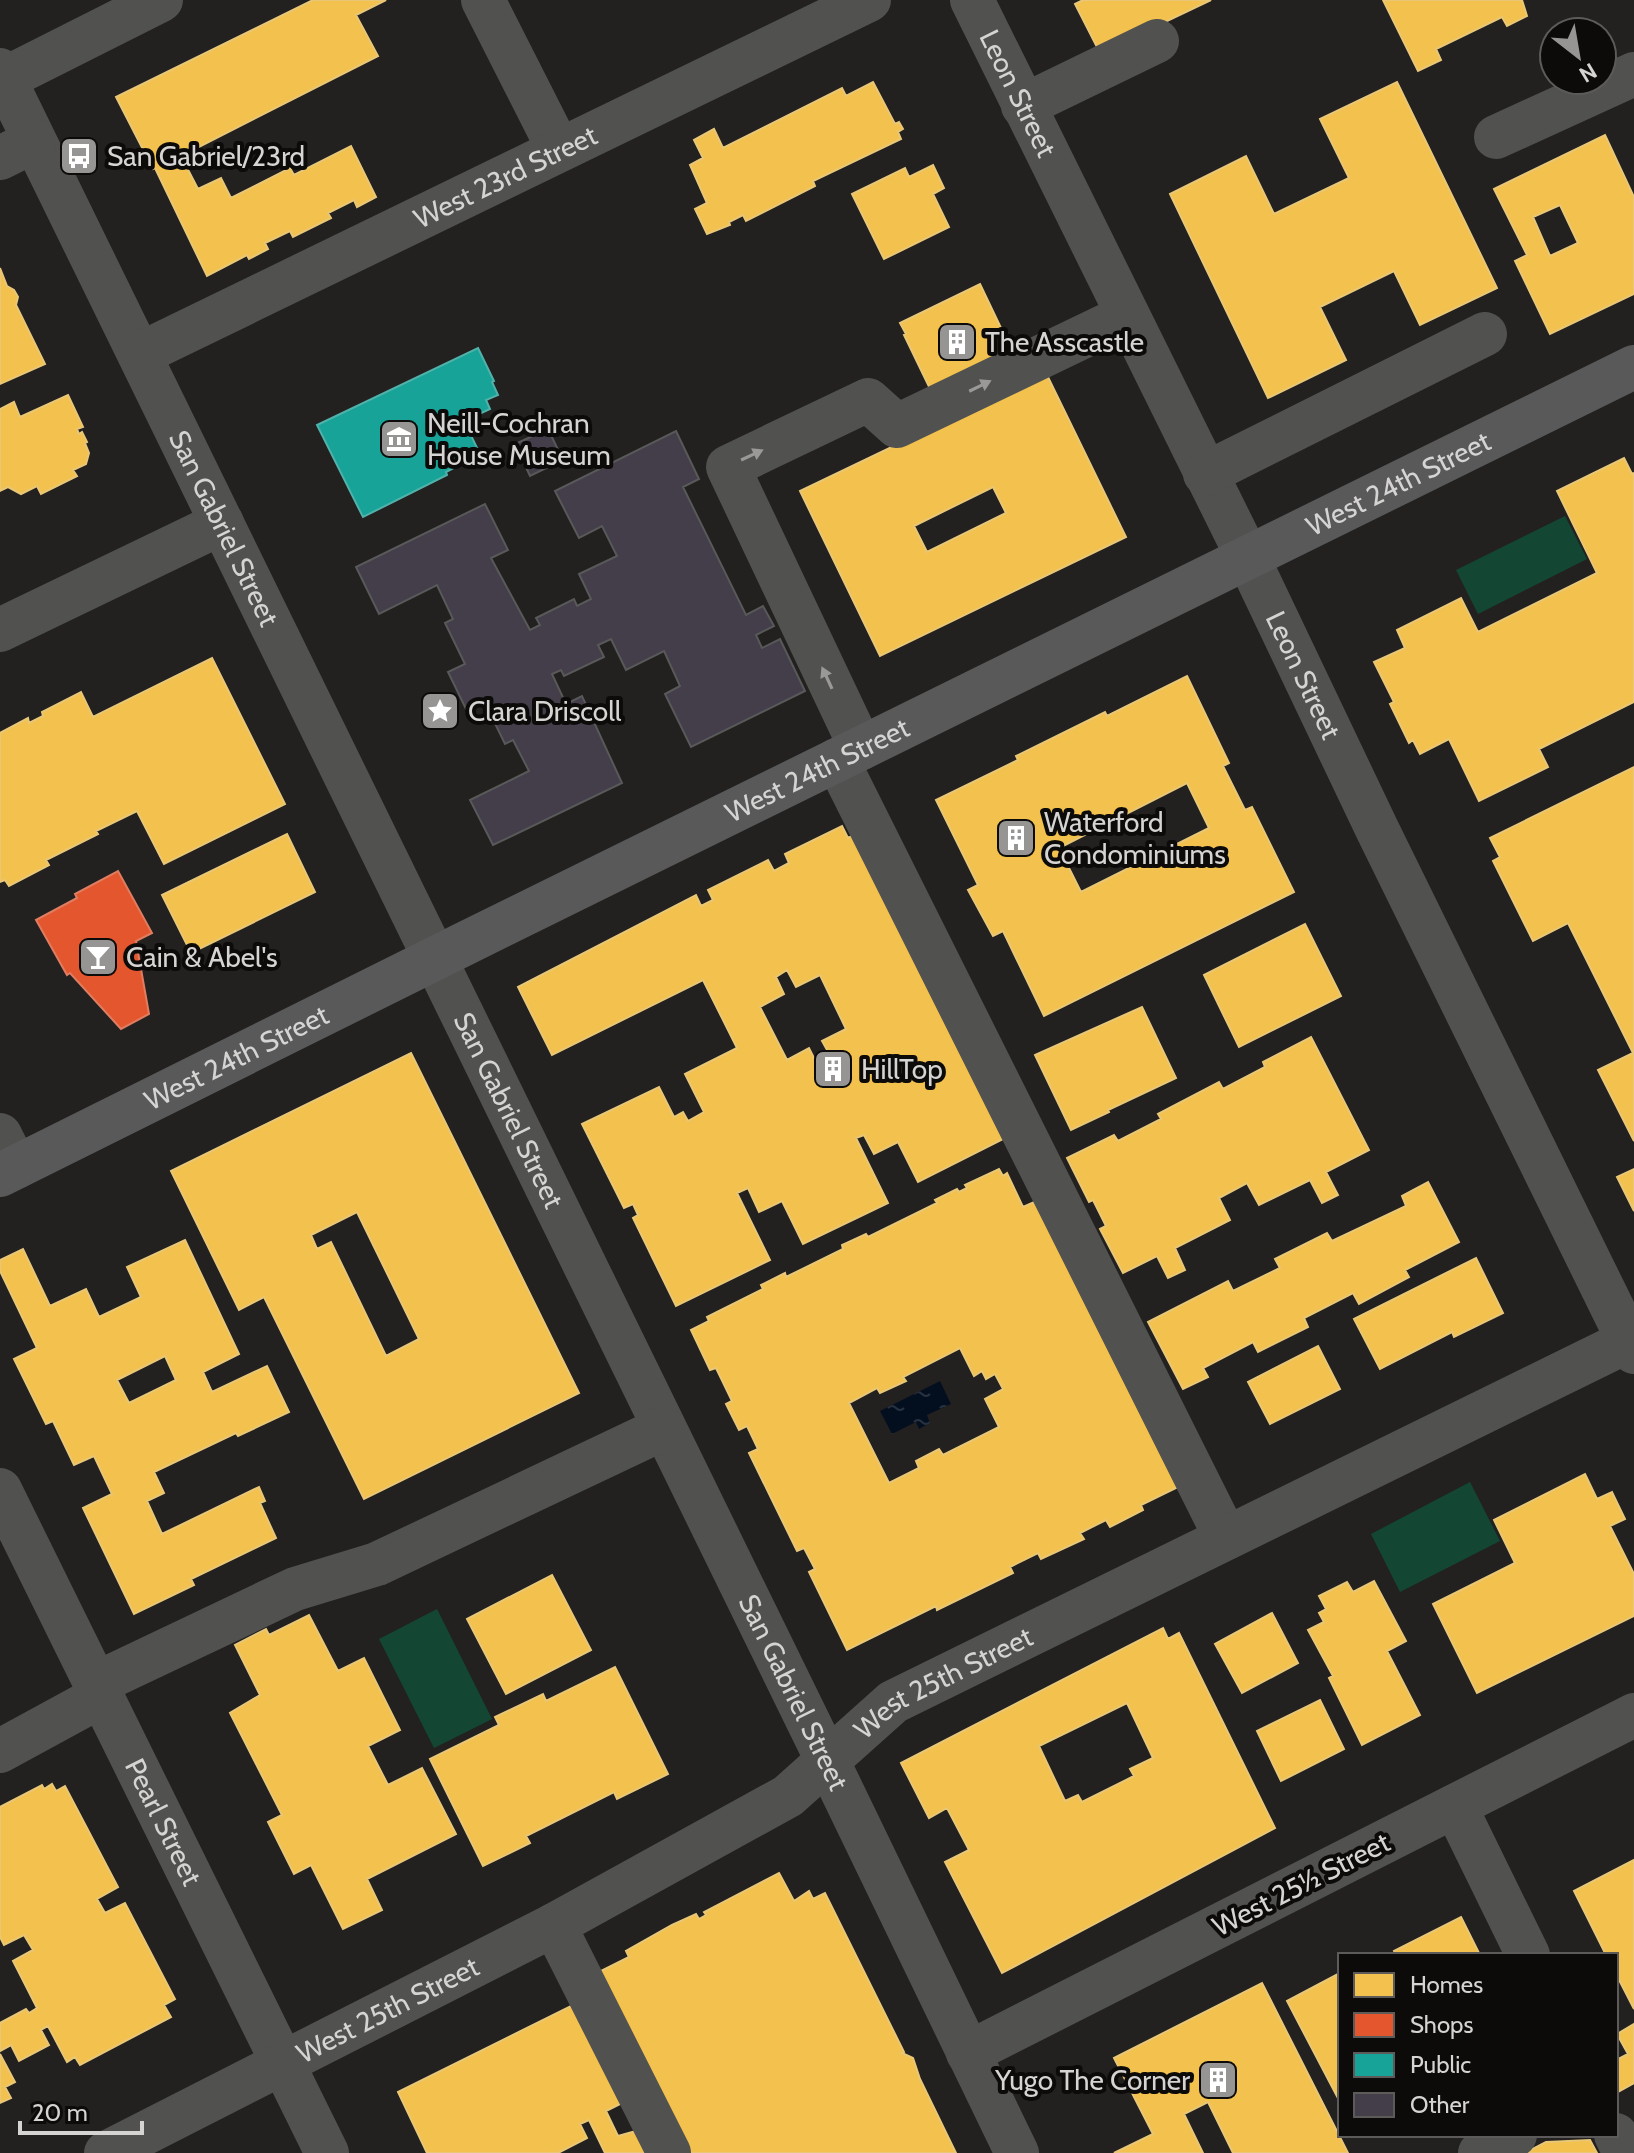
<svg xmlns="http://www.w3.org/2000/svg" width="1634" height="2153" viewBox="0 0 1634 2153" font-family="Cabin,sans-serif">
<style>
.garden{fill:#134733}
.water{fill:url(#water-ripples)}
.homes{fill:#f2c14e;stroke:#e9c776;stroke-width:2;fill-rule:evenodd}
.shops{fill:#e4572e;stroke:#e07c60;stroke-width:2}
.public{fill:#17a398;stroke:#50b2aa;stroke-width:2}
.building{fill:#433e4a;stroke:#595959;stroke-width:2}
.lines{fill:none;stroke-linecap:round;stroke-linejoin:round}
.minor{stroke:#515150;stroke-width:44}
.major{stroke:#595959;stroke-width:44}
.oneway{fill:#9a9998}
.labels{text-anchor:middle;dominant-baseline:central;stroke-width:8;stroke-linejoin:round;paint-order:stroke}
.street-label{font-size:28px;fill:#d5d4d3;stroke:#0c0b0a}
.poi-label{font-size:28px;fill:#d5d4d3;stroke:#0c0b0a;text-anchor:start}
</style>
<defs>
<pattern id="water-ripples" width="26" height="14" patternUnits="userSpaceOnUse" patternTransform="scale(2)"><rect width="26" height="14" fill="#030f1f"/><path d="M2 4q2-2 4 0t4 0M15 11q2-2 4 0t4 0" fill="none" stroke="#27313f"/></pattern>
</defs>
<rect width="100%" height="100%" fill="#222120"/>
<path class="garden" d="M1565,516L1587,559L1478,614L1456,570Z
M1470,1482L1500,1541L1400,1592L1371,1534Z
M437,1609L492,1719L434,1748L379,1639Z"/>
<path class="water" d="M940,1381L951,1404L927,1415L930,1423L919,1429L916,1422L892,1434L880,1411Z"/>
<path class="homes" d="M313,0H386L356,15L378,56L181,156L198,189L221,178L231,198L290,168L294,175L351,146L376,197L357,207L354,200L328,213L331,218L293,237L290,231L265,243L268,249L249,259L247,255L207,276L155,168L153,169L116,97Z
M1083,0H1211L1100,53L1075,4Z
M1383,0H1522L1527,16L1507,26L1502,17L1436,49L1441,60L1418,71Z
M873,82L895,124L899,122L903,129L898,132L901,139L813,181L815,186L746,221L743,215L729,222L730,225L707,234L695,209L707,203L690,165L703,158L694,140L714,129L723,148L842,88L846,96Z
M1397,82L1497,288L1420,325L1394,271L1320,307L1346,360L1268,398L1170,194L1246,156L1274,214L1349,178L1320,119Z
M1605,135L1634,197V294L1550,334L1515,261L1527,255L1494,189ZM1560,205L1578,243L1550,256L1533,217Z
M933,165L944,188L933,194L949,227L884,259L852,194L905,168L909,177Z
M0,268L7,286L14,290L18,297L16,305L45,364L0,384Z
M980,284L1011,349L935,399L904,335L906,334L900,323Z
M1046,373L1126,537L880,656L800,491ZM993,487L1006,513L927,552L914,526Z
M68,395L83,427L77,429L79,434L82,432L87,442L85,443L89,453L86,464L73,470L77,476L41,494L37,486L21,494L8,487L0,491V409L14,402L20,417Z
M1624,458L1632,474L1634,473V702L1539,749L1548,767L1479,801L1449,739L1420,754L1413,740L1409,743L1390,704L1394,702L1374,662L1405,648L1397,630L1461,598L1478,632L1597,573L1557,491Z
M212,658L285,804L164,864L137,811L96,831L98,834L46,860L49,865L9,886L5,880L0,882V733L28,718L29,723L43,716L42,712L81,692L93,717Z
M1187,676L1229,763L1223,766L1245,810L1252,807L1294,892L1044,1016L1003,931L993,936L968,890L978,885L936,800L1018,760L1016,756L1105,712L1107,716ZM1187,783L1209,828L1081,892L1059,848Z
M1634,767V1141L1598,1070L1633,1053L1568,923L1533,941L1493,861L1500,857L1490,838Z
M842,826L848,838L856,834L1005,1138L918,1182L898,1142L874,1154L864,1135L856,1138L888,1203L803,1244L782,1201L759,1212L748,1188L737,1193L770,1260L676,1306L633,1218L638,1215L633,1204L624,1208L582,1124L659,1087L674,1117L683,1112L688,1121L704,1112L685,1074L737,1048L703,980L552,1055L518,987L696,895L701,906L713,900L708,890L768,860L774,871L789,863L785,854ZM787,970L796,987L820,975L846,1029L822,1041L831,1057L817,1064L809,1048L787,1060L760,1007L784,994L776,977Z
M287,834L315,892L191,953L162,895Z
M1305,924L1341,996L1239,1047L1204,975Z
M1142,1007L1176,1078L1108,1110L1109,1112L1071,1130L1035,1055Z
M1311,1037L1369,1150L1326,1172L1338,1195L1322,1203L1310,1180L1259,1205L1247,1183L1219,1198L1230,1220L1175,1248L1185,1270L1168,1278L1157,1256L1123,1273L1100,1229L1106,1226L1093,1200L1089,1202L1067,1158L1114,1135L1118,1141L1161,1119L1158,1114L1219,1082L1223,1089L1265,1067L1263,1062Z
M411,1053L579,1393L364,1499L264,1297L239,1310L171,1171ZM357,1212L419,1339L386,1356L331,1242L317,1249L311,1235Z
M999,1169L1003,1176L1007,1173L1023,1207L1041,1199L1182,1485L1141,1505L1143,1510L1110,1527L1106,1520L1080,1533L1084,1539L1041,1559L1038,1553L1010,1567L1013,1573L937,1610L936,1606L847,1650L809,1572L815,1569L804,1548L797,1551L749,1453L758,1449L747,1426L739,1430L726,1404L732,1401L716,1368L710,1370L691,1330L709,1321L707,1317L763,1289L761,1285L785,1273L786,1277L843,1249L842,1245L866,1234L868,1237L937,1203L935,1200L957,1189L959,1192L967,1188L965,1185ZM960,1348L974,1376L982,1371L986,1379L995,1374L1003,1389L985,1399L999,1427L943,1455L939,1449L916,1461L919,1468L889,1483L849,1403L877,1388L880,1393L906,1381L903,1377Z
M1634,1169V1211L1617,1177Z
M1428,1182L1459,1242L1405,1270L1409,1277L1359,1304L1353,1293L1304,1318L1308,1327L1258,1352L1253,1342L1203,1368L1208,1377L1183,1389L1148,1322L1228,1281L1233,1291L1280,1268L1275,1259L1327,1233L1332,1241L1406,1206L1402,1196Z
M185,1240L239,1354L203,1372L212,1392L267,1366L289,1412L238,1436L236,1433L154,1472L164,1493L147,1501L162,1534L259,1487L265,1501L260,1503L276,1538L191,1579L194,1585L134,1614L83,1508L112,1494L94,1456L74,1465L53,1421L46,1424L14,1359L37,1348L0,1271V1260L23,1249L50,1306L86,1289L99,1317L141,1297L127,1267ZM165,1356L176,1380L129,1403L117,1380Z
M1476,1258L1503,1313L1454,1337L1452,1332L1380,1369L1354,1319Z
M1318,1346L1340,1389L1270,1424L1248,1382Z
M1585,1474L1597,1499L1612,1492L1625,1519L1610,1526L1634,1574V1616L1477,1693L1433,1604L1515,1563L1494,1520Z
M552,1575L591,1650L506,1694L467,1619Z
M1374,1581L1406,1641L1387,1651L1420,1715L1362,1745L1329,1678L1333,1676L1308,1630L1324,1622L1319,1613L1326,1609L1319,1596L1347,1582L1353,1592Z
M1272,1613L1298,1663L1242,1693L1215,1644Z
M309,1615L338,1671L364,1658L400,1730L368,1746L388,1785L422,1768L456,1834L367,1879L382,1910L343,1929L311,1865L294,1874L268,1822L282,1815L230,1713L260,1695L235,1645L266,1629L269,1635Z
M1163,1628L1168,1639L1179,1633L1275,1828L1002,1973L945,1862L969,1850L947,1808L929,1818L901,1763ZM1127,1703L1153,1758L1130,1769L1134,1776L1082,1802L1078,1795L1065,1801L1039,1746Z
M615,1667L668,1774L617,1799L614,1792L526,1836L530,1843L483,1866L430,1759L499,1725L495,1717L543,1694L546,1701Z
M1320,1700L1344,1749L1281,1781L1257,1731Z
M52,1784L56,1791L65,1786L118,1887L97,1899L105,1913L125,1903L175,1999L164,2005L171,2017L80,2065L75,2057L67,2062L48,2026L41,2030L49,2045L19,2061L11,2045L0,2051V2023L26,2009L29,2013L37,2008L13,1961L33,1950L24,1935L4,1945L0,1937V1807L42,1785L44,1789Z
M1634,1860V2009L1616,1974V1955H1606L1574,1891Z
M779,1873L794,1901L809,1891L813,1899L825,1893L904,2052L902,2053L913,2058L920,2079L956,2153H682L595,1974L629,1957L626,1951L672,1925L696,1914L699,1919L706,1915L704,1912Z
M1461,1917L1480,1955H1396L1394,1951Z
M1340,1973V2102L1287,2001Z
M1262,1983L1348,2153H1233L1208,2102L1184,2114L1203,2153H1114L1153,2134L1114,2058Z
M575,2004L628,2100L606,2111L618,2136L636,2131L647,2153H605L589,2120L580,2124L587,2138L558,2153H427L398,2092Z
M1634,2024V2083L1616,2093V2060L1628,2054L1617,2034Z
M0,2054L15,2082L5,2087L11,2098L0,2103Z
M1590,2140L1597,2153H1525L1546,2142Z"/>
<path class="shops" d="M118,871L152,933L136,941L149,1014L121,1029L70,973L67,975L36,920L77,898L75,894Z"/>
<path class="public" d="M478,348L494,381L492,382L498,395L486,400L490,409L464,421L480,454L446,472L447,475L363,517L317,425Z"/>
<path class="building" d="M548,429L563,460L530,476L515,444Z
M676,431L699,479L683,487L746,615L763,606L774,626L756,635L762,648L780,639L805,691L691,747L665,694L680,686L664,651L626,670L611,639L598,645L604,657L564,676L561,670L552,674L566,704L582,696L622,783L493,845L470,800L529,771L513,740L505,744L484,701L466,709L448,672L465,664L445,623L453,619L437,585L379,614L356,567L485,504L508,550L491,558L530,630L540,625L536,618L574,599L577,606L591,599L579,574L617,556L602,526L579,538L555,491Z"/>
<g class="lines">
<g class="minor">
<path d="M483,0L559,150"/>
<path id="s1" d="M972,0L1247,556L1377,829L1634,1352"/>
<path id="s2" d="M0,70L828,1762L1017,2153"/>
<path d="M4,79L161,0"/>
<path d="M1023,106L1157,41"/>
<path d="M1496,137L1634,74"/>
<path d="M0,158L34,141"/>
<path id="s3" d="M140,354L869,0"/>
<path d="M1205,474L1485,334"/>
<path d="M0,630L222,523"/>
<path d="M861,748L728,467L868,400L897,426L1126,316"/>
<path d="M837,760L1226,1538"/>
<path d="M0,1135L16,1167"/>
<path id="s4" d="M0,1490L327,2153"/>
<path d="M95,1684L295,1589L377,1564L664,1428"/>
<path d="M0,1751L101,1696"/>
<path d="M1455,1806L1528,1955"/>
<path d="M554,1925L669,2153"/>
<path d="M968,2053L1634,1715"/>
<path d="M1616,2135L1625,2153"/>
<path id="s5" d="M106,2153L554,1925L788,1796L893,1702L1634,1338"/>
<path d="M1480,2153L1515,2135"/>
</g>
<path class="major" id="s6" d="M0,1175L466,943L1634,367"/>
</g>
<defs><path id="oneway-solid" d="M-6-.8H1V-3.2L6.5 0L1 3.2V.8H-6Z" transform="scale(2)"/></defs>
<g class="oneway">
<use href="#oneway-solid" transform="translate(980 386) rotate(-26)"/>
<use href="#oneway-solid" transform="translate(752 455) rotate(-25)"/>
<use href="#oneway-solid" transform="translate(827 678) rotate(-115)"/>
</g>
<defs>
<symbol id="bus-square" viewBox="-11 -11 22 22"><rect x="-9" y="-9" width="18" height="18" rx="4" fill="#969594" stroke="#0c0b0a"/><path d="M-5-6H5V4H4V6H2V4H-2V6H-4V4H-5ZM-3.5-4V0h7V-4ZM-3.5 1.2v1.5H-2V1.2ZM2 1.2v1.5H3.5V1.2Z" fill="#fff"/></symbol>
<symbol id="building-square" viewBox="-11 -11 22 22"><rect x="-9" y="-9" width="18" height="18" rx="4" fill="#969594" stroke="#0c0b0a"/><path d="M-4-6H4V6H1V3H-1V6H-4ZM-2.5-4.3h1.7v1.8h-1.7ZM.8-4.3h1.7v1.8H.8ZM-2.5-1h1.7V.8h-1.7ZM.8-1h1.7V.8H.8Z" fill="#fff"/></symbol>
<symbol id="museum-square" viewBox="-11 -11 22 22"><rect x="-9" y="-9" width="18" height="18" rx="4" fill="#969594" stroke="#0c0b0a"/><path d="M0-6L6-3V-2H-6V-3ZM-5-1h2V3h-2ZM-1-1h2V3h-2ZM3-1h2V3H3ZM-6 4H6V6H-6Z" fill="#fff"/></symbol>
<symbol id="sight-square" viewBox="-11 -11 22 22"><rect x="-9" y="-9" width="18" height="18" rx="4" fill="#969594" stroke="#0c0b0a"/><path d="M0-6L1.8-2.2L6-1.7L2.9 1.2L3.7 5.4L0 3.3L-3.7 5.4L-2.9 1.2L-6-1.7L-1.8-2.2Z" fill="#fff"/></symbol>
<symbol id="bar-square" viewBox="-11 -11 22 22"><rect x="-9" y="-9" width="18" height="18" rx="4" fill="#969594" stroke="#0c0b0a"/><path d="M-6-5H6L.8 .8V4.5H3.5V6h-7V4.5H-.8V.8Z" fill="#fff"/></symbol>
</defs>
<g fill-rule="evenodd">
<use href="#bus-square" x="57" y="134" width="44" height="44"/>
<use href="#building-square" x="935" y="320" width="44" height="44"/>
<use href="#museum-square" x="377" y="417" width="44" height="44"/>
<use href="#sight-square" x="418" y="689" width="44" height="44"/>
<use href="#building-square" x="994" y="816" width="44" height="44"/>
<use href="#bar-square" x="76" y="935" width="44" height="44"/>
<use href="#building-square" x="811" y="1047" width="44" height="44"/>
<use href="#building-square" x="1196" y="2058" width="44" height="44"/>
</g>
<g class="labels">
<g class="street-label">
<text stroke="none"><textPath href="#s1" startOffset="104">Leon Street</textPath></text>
<text stroke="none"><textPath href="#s3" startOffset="406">West 23rd Street</textPath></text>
<text stroke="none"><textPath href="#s6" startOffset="1560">West 24th Street</textPath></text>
<text stroke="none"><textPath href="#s2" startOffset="510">San Gabriel Street</textPath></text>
<text stroke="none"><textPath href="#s1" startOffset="752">Leon Street</textPath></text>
<text stroke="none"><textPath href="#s6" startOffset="912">West 24th Street</textPath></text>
<text stroke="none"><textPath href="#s6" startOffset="264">West 24th Street</textPath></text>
<text stroke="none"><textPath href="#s2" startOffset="1158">San Gabriel Street</textPath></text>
<text stroke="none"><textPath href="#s5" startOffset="964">West 25th Street</textPath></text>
<text stroke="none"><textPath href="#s2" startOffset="1806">San Gabriel Street</textPath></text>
<text stroke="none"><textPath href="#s4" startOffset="370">Pearl Street</textPath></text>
<text transform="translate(1301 1884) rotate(-27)">West 25½ Street</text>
<text stroke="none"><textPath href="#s5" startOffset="316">West 25th Street</textPath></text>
</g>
<g class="poi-label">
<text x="107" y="156">San Gabriel/23rd</text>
<text x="985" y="342">The Asscastle</text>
<text x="427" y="423">Neill-Cochran<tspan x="427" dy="32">House Museum</tspan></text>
<text x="468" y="711">Clara Driscoll</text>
<text x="1044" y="822">Waterford<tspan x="1044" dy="32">Condominiums</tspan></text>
<text x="126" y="957">Cain &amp; Abel's</text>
<text x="861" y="1069">HillTop</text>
<text x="1190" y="2080" text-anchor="end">Yugo The Corner</text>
</g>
</g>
<rect x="1338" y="1953" width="280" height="184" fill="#0c0b0a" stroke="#5c5b5a" stroke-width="2"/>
<rect x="1354" y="1973" width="40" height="24" fill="#f2c14e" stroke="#5c5b5a" stroke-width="2"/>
<text x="1410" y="1993" font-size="24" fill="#d5d4d3">Homes</text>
<rect x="1354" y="2013" width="40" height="24" fill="#e4572e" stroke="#5c5b5a" stroke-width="2"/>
<text x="1410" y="2033" font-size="24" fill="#d5d4d3">Shops</text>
<rect x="1354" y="2053" width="40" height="24" fill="#17a398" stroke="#5c5b5a" stroke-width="2"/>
<text x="1410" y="2073" font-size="24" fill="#d5d4d3">Public</text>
<rect x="1354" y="2093" width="40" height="24" fill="#433e4a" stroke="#5c5b5a" stroke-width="2"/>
<text x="1410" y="2113" font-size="24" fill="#d5d4d3">Other</text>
<g transform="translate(1578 56) rotate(149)"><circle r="38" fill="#0c0b0a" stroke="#5c5b5a" stroke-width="2"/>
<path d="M0-6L14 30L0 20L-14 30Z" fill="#969594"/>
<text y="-12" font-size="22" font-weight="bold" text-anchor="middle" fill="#d5d4d3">N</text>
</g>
<path d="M20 2121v12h122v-12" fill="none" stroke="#d5d4d3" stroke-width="4"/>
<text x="32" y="2121" font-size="24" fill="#d5d4d3" stroke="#0c0b0a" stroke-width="6" paint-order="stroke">20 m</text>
</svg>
